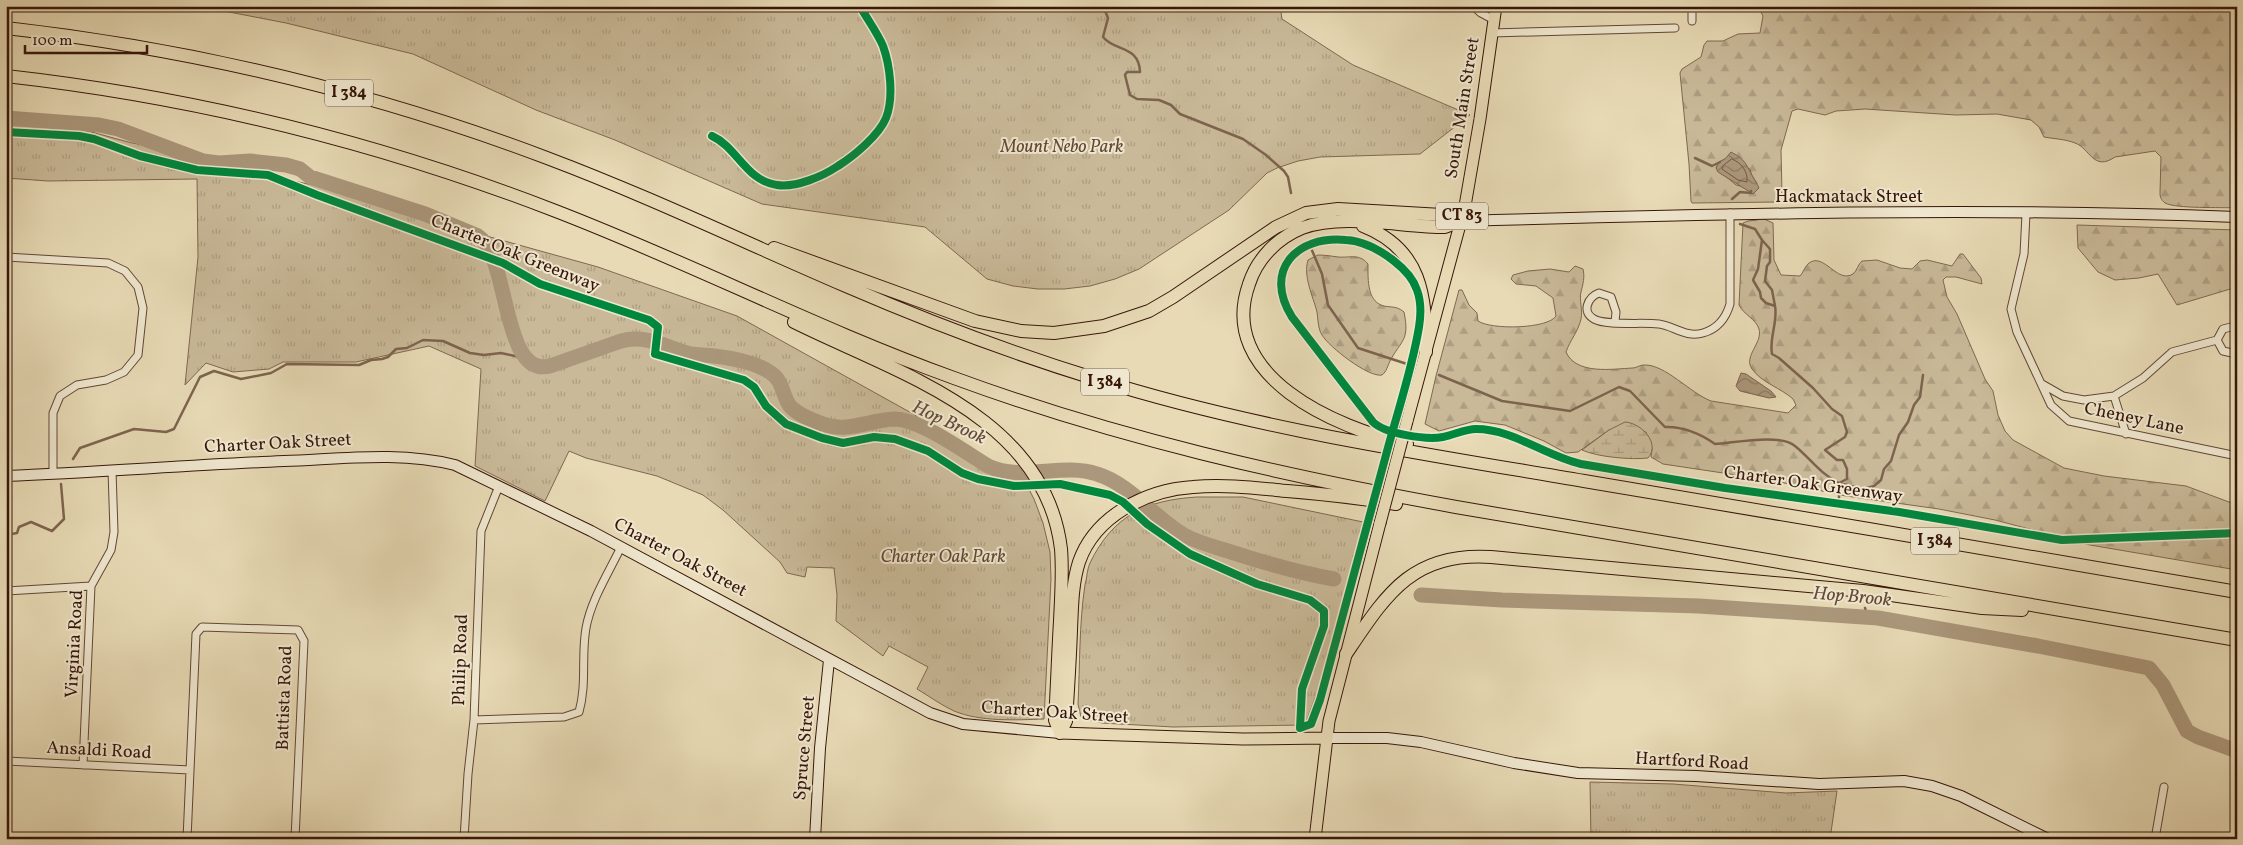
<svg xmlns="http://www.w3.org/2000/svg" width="2243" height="845" viewBox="0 0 2243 845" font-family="Vollkorn,serif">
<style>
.forest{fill:url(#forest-firs);stroke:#806851;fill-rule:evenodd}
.wetland{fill:url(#wetland-marsh);stroke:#806851}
.park{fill:url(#park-tufts);stroke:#806851}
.water{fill:url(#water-waves);stroke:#7d634e}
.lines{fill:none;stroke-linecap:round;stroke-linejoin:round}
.shore{stroke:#715642;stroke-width:1}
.stream{stroke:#7d634e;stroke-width:2.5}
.river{stroke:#ab977b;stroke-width:15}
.street-casing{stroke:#634735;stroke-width:9}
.secondary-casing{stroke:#37160a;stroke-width:12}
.primary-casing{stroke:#37160a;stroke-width:13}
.highway-casing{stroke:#37160a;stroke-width:14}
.street{stroke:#efe7cf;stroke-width:7}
.secondary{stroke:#efe7cf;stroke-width:10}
.primary{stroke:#e7dab5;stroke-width:11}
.highway{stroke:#e7dab5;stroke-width:12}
.primary-bridge-casing{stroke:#37160a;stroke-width:13;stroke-linecap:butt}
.primary-bridge{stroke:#e7dab5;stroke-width:11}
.cycleway-casing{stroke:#efe7cf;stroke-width:11}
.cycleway{stroke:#00873e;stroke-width:8}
.labels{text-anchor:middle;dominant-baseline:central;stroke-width:4;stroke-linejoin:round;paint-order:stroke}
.shield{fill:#efe7cf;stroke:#6e5545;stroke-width:1}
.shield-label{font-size:16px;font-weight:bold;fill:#37160a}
.street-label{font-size:18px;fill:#37160a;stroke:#efe7cf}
.park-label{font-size:18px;font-style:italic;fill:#634735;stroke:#efe7cf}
.water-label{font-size:19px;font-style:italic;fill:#654a37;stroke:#efe7cf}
</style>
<defs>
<pattern id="forest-firs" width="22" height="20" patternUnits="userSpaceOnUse" patternTransform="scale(1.25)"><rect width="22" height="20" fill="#c9b998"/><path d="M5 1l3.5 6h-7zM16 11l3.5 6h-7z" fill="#ad9e82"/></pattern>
<pattern id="wetland-marsh" width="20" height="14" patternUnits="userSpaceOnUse" patternTransform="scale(1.25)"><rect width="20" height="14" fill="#c9b998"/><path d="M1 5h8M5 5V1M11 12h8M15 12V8" fill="none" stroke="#ad9e82"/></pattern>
<pattern id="park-tufts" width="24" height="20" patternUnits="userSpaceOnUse" patternTransform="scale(1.25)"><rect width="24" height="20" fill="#c9b998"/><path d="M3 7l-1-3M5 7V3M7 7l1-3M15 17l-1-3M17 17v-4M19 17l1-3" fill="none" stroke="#ad9e82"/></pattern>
<pattern id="water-waves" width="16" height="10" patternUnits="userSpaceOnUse" patternTransform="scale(1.25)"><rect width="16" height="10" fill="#ab977b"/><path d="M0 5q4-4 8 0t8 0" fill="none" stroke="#8c7a63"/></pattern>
</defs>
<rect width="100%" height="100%" fill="#e7dab5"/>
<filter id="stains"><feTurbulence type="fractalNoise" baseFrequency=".004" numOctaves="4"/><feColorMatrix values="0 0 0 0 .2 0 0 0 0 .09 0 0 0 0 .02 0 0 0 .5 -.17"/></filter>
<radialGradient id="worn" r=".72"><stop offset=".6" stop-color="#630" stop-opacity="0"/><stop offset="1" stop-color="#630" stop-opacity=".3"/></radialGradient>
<path class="forest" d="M1758,6H2237V208C2221,207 2177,209 2165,203C2161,200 2160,197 2160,193L2161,157L2155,151L2115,157C2093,172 2090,148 2075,143C2065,139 2055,139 2044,137L2039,127L2031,120L1997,114L1956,115L1865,109L1836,111L1825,115L1798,109L1792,111L1781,150L1782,194L1779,202L1692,203L1691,201L1689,164L1680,73L1682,69L1701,57L1704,45L1707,41H1723L1738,34L1760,33L1763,16ZM1725,159L1750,169L1752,176L1757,183L1752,193L1744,187L1736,185L1716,168L1719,162Z
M1764,219L1773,223L1774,260L1781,275L1800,276C1803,273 1805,266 1809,263C1824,252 1837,284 1853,274C1857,271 1858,264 1862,261L1877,260L1900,268L1912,269L1920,261L1927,260L1952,266L1960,254H1963L1981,278L1982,284L1956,277H1946L1943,280L1947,297L1957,314L1985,379L1993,391L1998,415L2005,431L2013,440L2064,468L2104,476L2186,486L2237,505V570L2090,545L1995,520L1939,509L1846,496L1770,480L1663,464L1651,457L1652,449L1646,432L1609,430L1578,452L1566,453L1544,441L1505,425L1475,421L1439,431L1425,424L1436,376L1459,290H1462L1469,305L1477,313L1478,321C1491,330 1548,329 1556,316L1553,298L1536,286L1516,284L1511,279L1513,275L1528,271L1550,269L1569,272L1575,266L1583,269C1585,277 1583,284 1581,292C1579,300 1583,310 1581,319C1578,332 1570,340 1566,352C1576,375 1612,369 1633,368C1636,368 1640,365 1644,365C1665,364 1690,393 1711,401L1788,413L1796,405L1793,399C1781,388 1762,383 1752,369C1743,356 1763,343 1759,329C1756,319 1743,314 1739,305L1743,223L1748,221Z
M2077,225L2237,230V287L2177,305L2158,274L2139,278L2115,280L2098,272L2078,248Z
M1318,255C1325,255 1331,256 1338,257C1350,258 1359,253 1368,264C1368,277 1367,297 1379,304C1387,309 1395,304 1404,312C1410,341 1401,340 1390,361C1387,367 1387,371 1382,375C1369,378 1329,347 1322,335C1318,329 1318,319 1317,312C1313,296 1303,277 1308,260Z"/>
<path class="wetland" d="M1625,422C1641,423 1661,443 1648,458C1631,460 1597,457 1582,450L1609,430Z"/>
<path class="park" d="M198,6H1280L1282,19L1353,65L1470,115L1420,154L1320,157L1298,161L1277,168L1267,173L1229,210L1139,269L1115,279L1090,286L1064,289H1038L1013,286L987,279L925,227L762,204L615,140L536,110L413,54L286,23Z
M6,115L22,118L41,125L84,130L132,143L214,157L259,169L265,173L279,175L289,180L356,194L483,235L598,267L737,316L915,415L944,438L984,463L1020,472L1034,499L1043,523L1050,552L1051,579L1044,719C1015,720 981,722 954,711C941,705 929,696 917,689L928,667L889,646L883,656L836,621L837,595L834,568L807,567L805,577L787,573L780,562L723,510L703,495L657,476L586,458L569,451L545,501L475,466L481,369L429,346L356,362H283L269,369L233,372L206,363L185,385L198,257L197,179L48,181L6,178Z
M1197,497H1243L1363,522L1332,652L1305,725L1173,727L1102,723L1081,717L1078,704C1080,665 1079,624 1085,585C1087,578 1087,569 1090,563C1113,515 1147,500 1197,497Z
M1590,782L1673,784L1786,793L1837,791L1830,839H1591Z"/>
<path class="water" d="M1731,152C1746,160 1745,163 1753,177C1755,181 1757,183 1759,188L1753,194L1718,172L1716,168L1719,162L1725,159Z
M1741,373L1746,374L1771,391L1776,397L1769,398L1740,391L1736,386Z"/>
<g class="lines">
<path class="shore" d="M1732,159C1742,163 1748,172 1747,182L1738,180L1722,169L1723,166Z"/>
<path class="stream" d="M1103,6L1108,18L1103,37C1115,52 1139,45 1140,72H1127L1125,75L1130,95L1137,99L1159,100L1171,105L1180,114L1243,139L1266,155L1284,171L1288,177L1291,193
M1695,158L1712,166L1720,162
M1732,199L1740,192L1751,193V191
M1740,224L1755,229L1762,240L1758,269L1753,280L1760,292L1761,298L1766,303L1775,306C1778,322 1769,338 1772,354L1779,358L1813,388L1832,409L1842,416L1847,432L1845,437L1825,450L1837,460H1843L1847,469V479L1839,483
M1762,240L1770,249V262L1767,266L1765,281L1772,290L1775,306
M1311,248L1322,274L1328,305L1358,348L1407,364
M1439,375L1502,401L1570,411L1619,387L1630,391L1665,427C1682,426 1701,434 1715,444C1734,443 1779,433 1795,446C1811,459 1819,473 1839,483V498
M73,459L80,448L134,429L166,432L174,429L200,377L214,371L241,379L271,373L287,364L359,365L371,360L382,359L388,357L396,349L407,348L423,340L443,341L470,353L484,355L501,353L524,358
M1839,483L1864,489L1874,486L1881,480L1884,469L1891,461L1899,435L1908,422L1914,405L1920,397L1923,375
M6,535L17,533L19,527L31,522L52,531L64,519L61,484
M1865,608L1868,617"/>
<path class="river" d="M6,118L99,125L118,129L203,161L219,163L250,161L286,165L300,169L310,177L425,214L478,236C510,256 501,378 550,366L621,341C647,334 667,348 691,354C698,355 706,355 714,356C731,358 757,363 771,373C783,381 782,395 790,406C798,415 812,420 823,424C847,433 870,420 894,419C920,419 965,452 988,466C1022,482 1062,462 1097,474C1132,485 1154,518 1184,535C1199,543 1215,547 1231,552C1265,563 1298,573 1334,579
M1421,595L1502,600L1699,606L1878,618L2038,646L2149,668L2163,685L2187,731L2198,737L2237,751"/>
<defs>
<path id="street" d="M1473,6L1481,13L1494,20
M1692,6V21
M1492,33L1675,28
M2026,214L2024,254L2011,309L2017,332L2051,405L2069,421L2237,456
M6,257L108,263L125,271L138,287L143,308L138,355L124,372L106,380L77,385L60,396L53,413V474
M1615,322L1616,312L1611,297L1599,293C1588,297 1581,312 1594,319C1606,326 1643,322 1659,324C1674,326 1686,338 1703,333C1717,329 1726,318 1730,304V213
M2237,329L2231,327L2223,329L2217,340L2223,351L2232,353L2237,351
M2042,384L2063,396L2084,400L2114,396L2143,378L2172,352L2217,340
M2114,396L2126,434
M6,591L91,586
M474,720L564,717L579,712C587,684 581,656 586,628C591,600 609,572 621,547
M6,761L190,770
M83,765L91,586L111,550L114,532L112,470
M187,839L196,634L202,627L298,630L304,641L295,839
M464,839L468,774L474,720L481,531L499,486
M2155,839L2164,787"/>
<path id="secondary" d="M1461,221C1720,214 1978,207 2237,217
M6,476C99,472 192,465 284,461C341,459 400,451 455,465L591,531L930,713L963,724L1060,733
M1326,738H1387L1421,742L1514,763L1578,773L1696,776L1819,784L1904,781L1932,786L1961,796L2048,839
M815,839L820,748L829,660"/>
<path id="primary" d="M1407,421L1465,206L1480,119L1496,6
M1060,733L1243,739L1326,738
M1315,839L1329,721L1380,523"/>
<path id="highway" d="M6,28C191,49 373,92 547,158C648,196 746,243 846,286C927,321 1011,353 1096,379C1255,429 1420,453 1584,481C1802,517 2019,555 2237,592
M6,76C193,97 377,142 553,210C689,262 818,329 954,378C1117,438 1285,476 1456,507L2237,640
M1363,226C1422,249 1426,296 1426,352
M774,248L975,321L1021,331L1054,333L1104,326L1149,311L1173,297L1276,227L1306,213L1338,209L1442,215L1461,221
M794,322C896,373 1045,415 1061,549C1063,573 1061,598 1060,621C1058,654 1057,687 1055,720L1060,733L1066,721C1068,690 1070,660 1071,630C1072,608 1072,584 1079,562C1095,516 1146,490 1193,487C1224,484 1256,488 1287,491C1323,494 1360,498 1396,504
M1407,444C1337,428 1216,377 1249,284C1257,259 1277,238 1302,228C1342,213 1402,227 1445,227L1461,221
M1346,654C1386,595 1411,552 1491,557L1863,591L1982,608L2022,610"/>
</defs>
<use href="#street" class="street-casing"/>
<use href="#secondary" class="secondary-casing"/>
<use href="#primary" class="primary-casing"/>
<use href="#highway" class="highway-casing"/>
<use href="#street" class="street"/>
<use href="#secondary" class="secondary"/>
<use href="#primary" class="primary"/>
<use href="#highway" class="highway"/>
<defs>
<path id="primary-bridge" d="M1380,523L1407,421"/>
</defs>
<use href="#primary-bridge" class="primary-bridge-casing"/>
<use href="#primary-bridge" class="primary-bridge"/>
<defs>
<path id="cycleway" d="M6,132L79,136L94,139L140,156L197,170L268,175L317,195L503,263L540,284L649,320L658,327L655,354L744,380L754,387L766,406L786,424L822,438L843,443L874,437L895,439L928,451L962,473L978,479L1014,486L1060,484L1110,495L1123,502L1147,524L1190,554L1257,584L1310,600L1324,611V626L1302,689L1300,728L1311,724L1320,700C1342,618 1364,537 1386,455C1397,413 1412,370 1419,327C1421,315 1421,301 1417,290C1413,278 1403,268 1394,261C1380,250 1363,241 1346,240C1296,235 1263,271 1292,317L1373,422C1385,434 1426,440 1443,437C1454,435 1465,429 1476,429C1513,429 1545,456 1581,464L1725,488L1899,512L2062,540L2237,533
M712,136C737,147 746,181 777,185C796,188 823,176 838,166C854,156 879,135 886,118C894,98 890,65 883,46C877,32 867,19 860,6"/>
</defs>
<use href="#cycleway" class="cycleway-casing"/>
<use href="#cycleway" class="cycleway"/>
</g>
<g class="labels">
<g class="shield">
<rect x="325" y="79.5" width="48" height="27" rx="4"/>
<rect x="1436" y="202.5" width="52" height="27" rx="4"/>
<rect x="1081" y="368.5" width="48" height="27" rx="4"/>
<rect x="1911" y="527.5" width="48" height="27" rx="4"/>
</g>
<g class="shield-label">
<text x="349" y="93">I 384</text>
<text x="1462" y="216">CT 83</text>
<text x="1105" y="382">I 384</text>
<text x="1935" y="541">I 384</text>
</g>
<g class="street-label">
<text transform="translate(1463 108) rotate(-81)">South Main Street</text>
<text x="1849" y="197">Hackmatack Street</text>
<text transform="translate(515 254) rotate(22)">Charter Oak Greenway</text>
<text transform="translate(2134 419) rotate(12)">Cheney Lane</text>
<text transform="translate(278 444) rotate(-3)">Charter Oak Street</text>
<text transform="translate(1813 485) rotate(8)">Charter Oak Greenway</text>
<text transform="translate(680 558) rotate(28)">Charter Oak Street</text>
<text transform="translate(75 644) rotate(-87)">Virginia Road</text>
<text transform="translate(461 660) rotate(-88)">Philip Road</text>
<text transform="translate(285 698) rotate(-88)">Battista Road</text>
<text transform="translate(1055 713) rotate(4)">Charter Oak Street</text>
<text transform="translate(805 748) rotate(-85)">Spruce Street</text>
<text transform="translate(99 751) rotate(3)">Ansaldi Road</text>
<text transform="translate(1692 762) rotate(3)">Hartford Road</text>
</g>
<g class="park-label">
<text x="1062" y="147">Mount Nebo Park</text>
<text x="943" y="557">Charter Oak Park</text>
</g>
<g class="water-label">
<text transform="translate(949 423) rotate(25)">Hop Brook</text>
<text transform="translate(1852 597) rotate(5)">Hop Brook</text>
</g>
</g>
<rect width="2243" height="845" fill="none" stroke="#e7dab5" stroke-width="25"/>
<rect x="8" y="8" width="2228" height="830" fill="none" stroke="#37160a" stroke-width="2.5"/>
<rect x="12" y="12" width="2218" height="820" fill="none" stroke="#37160a"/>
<path d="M25 45v8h122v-8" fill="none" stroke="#37160a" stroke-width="2.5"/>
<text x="32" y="45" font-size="15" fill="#37160a" stroke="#efe7cf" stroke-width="4" paint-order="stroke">100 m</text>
<rect width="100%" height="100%" filter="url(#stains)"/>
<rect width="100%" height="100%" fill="url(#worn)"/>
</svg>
